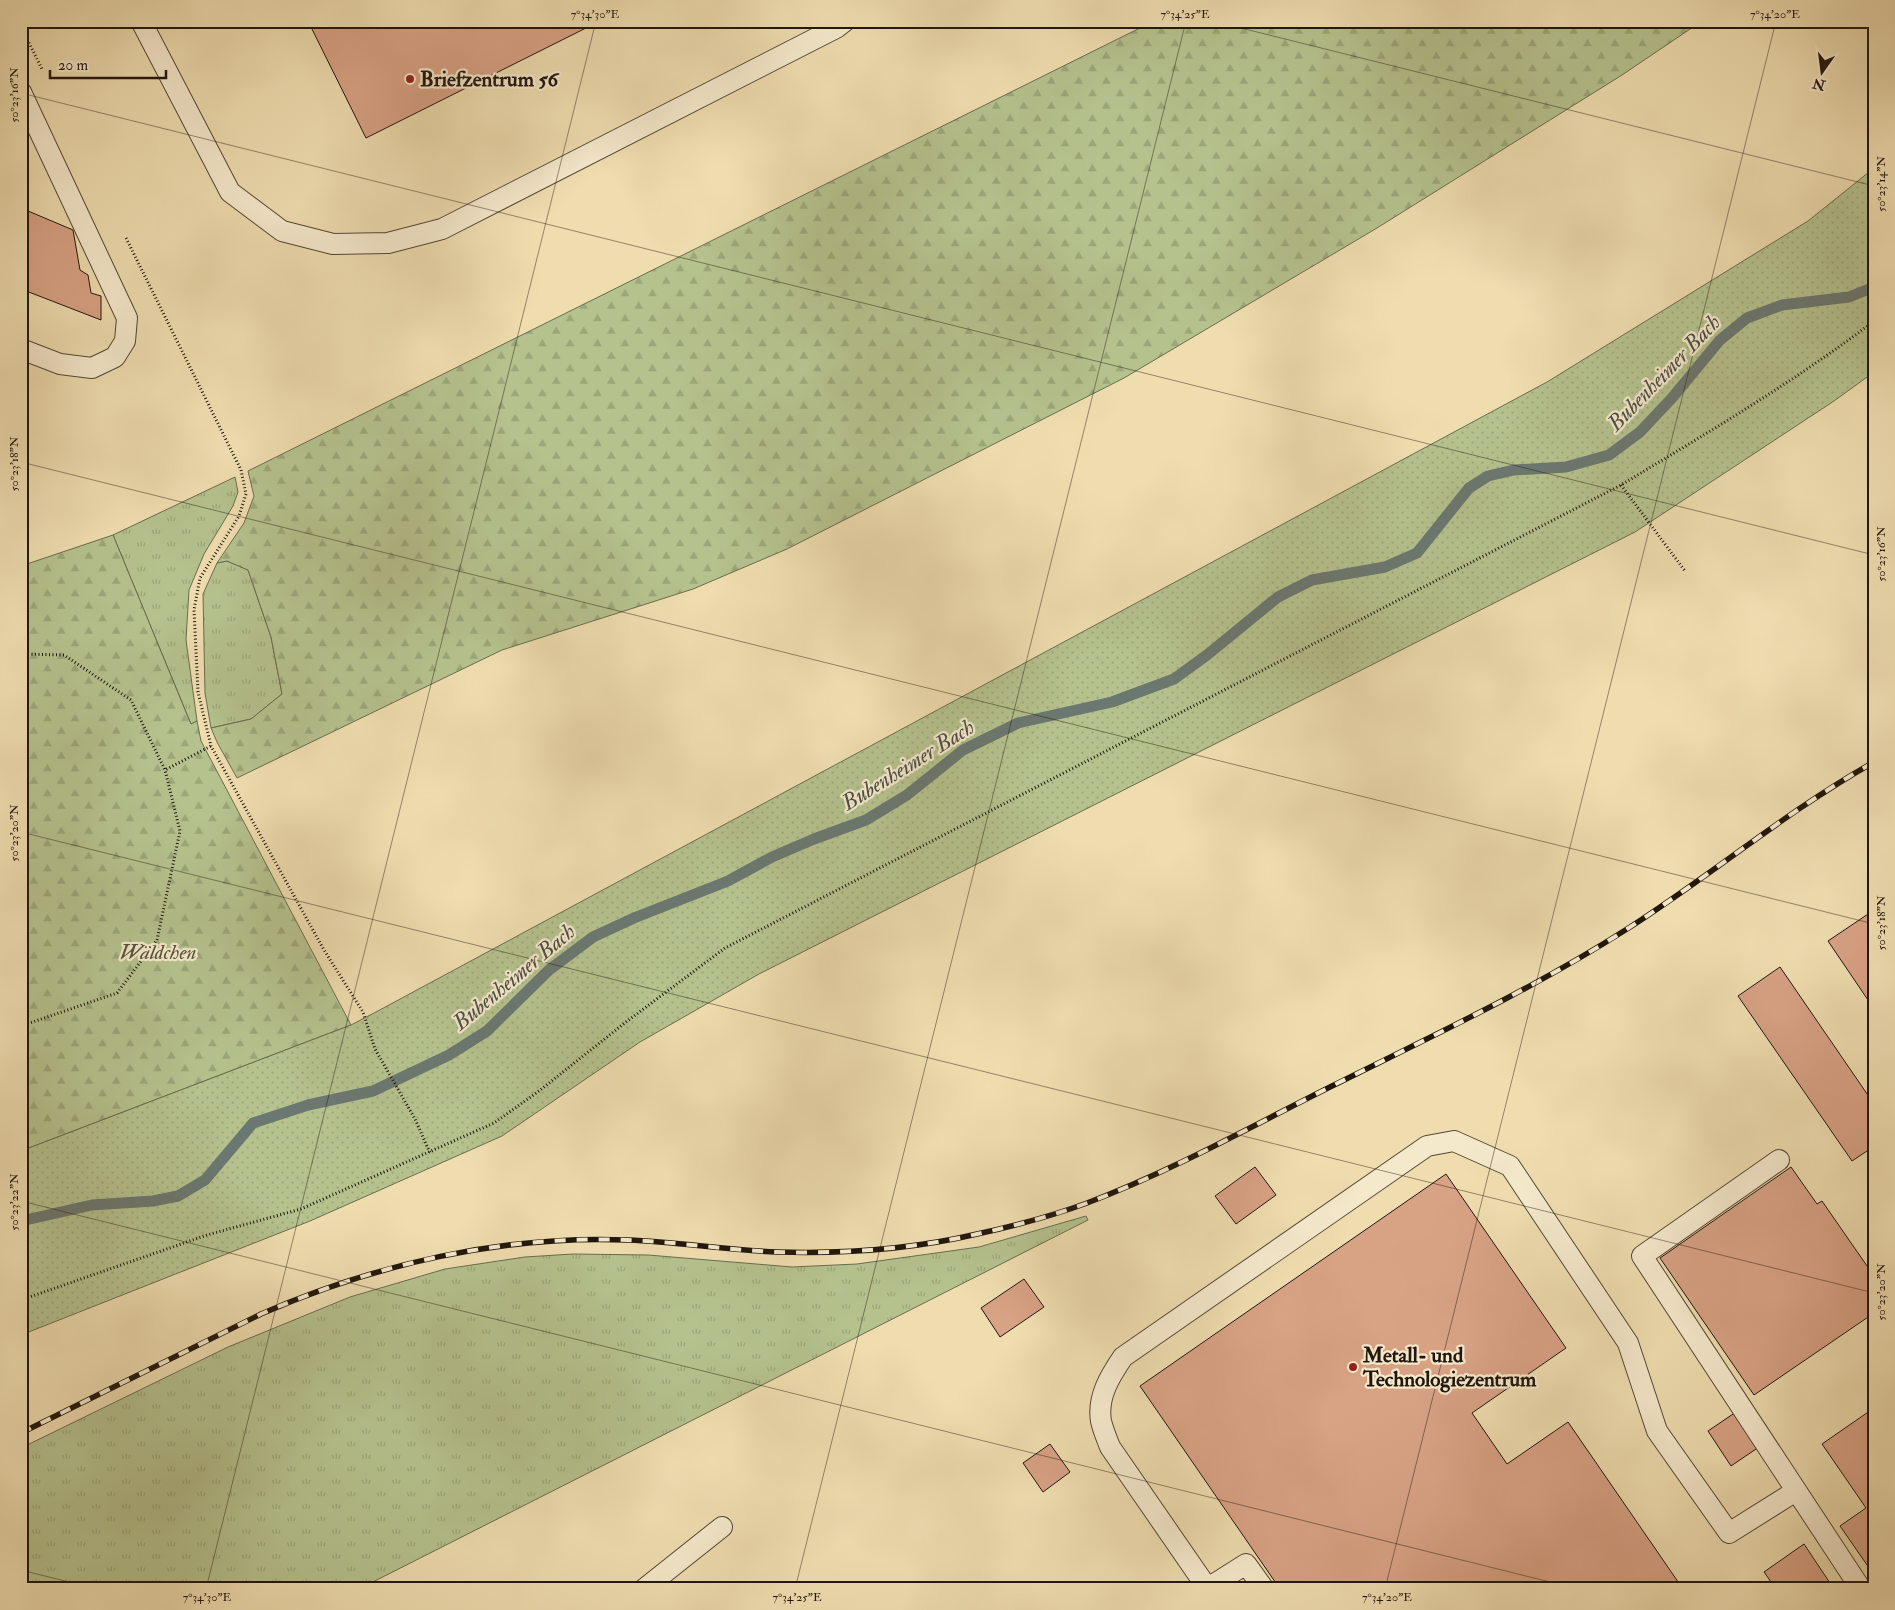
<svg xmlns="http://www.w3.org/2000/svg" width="1895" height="1610" viewBox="0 0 1895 1610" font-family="'IM FELL Double Pica',serif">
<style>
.grass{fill:url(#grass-tufts);stroke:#6b6c4d}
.forest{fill:url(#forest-firs);stroke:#6b6c4d}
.park{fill:url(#park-dots);stroke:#6b6c4d}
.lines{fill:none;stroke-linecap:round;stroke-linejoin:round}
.stream{stroke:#6b7871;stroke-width:11}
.building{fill:#d8a285;stroke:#21160c}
.lane-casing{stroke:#544835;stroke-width:22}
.path{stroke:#21160c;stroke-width:3;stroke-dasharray:1 2.5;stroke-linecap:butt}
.lane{stroke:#f5e9cc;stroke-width:20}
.rail-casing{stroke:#21160c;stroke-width:5.5}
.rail{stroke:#f5e9cc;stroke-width:4;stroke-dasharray:11;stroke-linecap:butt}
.ticks{fill:none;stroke:#21160c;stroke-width:1;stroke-opacity:0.45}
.poi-dot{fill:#8f2418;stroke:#f5e9cc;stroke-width:2}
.labels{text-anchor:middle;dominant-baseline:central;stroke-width:4.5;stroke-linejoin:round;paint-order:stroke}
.poi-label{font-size:21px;font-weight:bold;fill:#21160c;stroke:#f5e9cc;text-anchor:start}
.park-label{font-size:21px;font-style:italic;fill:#55523a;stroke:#f5e9cc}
.water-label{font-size:22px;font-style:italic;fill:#4c4f47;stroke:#f5e9cc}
.neatline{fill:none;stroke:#21160c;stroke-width:2}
.ticks-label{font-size:12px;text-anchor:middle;fill:#21160c}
</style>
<defs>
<pattern id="grass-tufts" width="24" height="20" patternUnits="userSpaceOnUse" patternTransform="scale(1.25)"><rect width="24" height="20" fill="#b5c28e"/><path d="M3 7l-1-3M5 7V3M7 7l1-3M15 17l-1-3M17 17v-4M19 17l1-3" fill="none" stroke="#9ba679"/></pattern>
<pattern id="forest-firs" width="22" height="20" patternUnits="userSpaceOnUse" patternTransform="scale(1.25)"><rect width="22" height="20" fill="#b5c28e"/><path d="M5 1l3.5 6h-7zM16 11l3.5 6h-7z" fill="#9ba679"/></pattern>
<pattern id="park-dots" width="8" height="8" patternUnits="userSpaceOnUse" patternTransform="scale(1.25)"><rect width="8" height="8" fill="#b5c28e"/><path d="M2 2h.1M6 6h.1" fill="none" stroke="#9ba679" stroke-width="1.8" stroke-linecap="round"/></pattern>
</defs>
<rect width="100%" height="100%" fill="#efddb0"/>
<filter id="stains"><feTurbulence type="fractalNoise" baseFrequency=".004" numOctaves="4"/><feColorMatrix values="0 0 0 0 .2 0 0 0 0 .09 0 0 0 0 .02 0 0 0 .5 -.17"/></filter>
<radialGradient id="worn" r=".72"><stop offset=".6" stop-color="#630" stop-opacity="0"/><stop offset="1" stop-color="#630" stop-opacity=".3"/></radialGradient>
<path class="grass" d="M235,477L238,492L233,506L204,554L189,590L186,640L197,721L191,724L113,535Z
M227,561L248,570L271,637L282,694L251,719L211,728L205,693L203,594L217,563Z
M1086,1216L1088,1220L359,1589H21V1448L228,1347L350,1297L445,1269L525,1257L573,1254L648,1255L792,1267L857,1264L979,1247Z"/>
<path class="forest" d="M1154,21H1702L1622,75L1377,228L1124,378L787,549L693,589L502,650L237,778L217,742L211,728L251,719L282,694L271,637L248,570L227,561L217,563L244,523L254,496L248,471Z
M113,535L188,717L191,724L197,721L201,741L351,1025L21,1151V566Z"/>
<path class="park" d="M1874,168V372L1834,401L1635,532L759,974L640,1042L502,1136L310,1221L21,1335V1151L351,1025L376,1012L1547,382L1808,221Z"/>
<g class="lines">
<path class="stream" d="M21,1221L92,1205L153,1201L178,1196L205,1180L253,1123L308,1105L373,1091L449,1055L487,1031L549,970L593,937L634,918L728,881L772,857L814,839L866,820L907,795L963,750L1018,723L1112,702L1174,679L1207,655L1278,597L1312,580L1385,567L1417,553L1469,488L1488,476L1514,470L1566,467L1609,455L1640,432L1672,398L1720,340L1747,318L1782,305L1849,297L1874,287"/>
</g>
<path class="building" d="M308,21H600L366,138Z
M21,208L73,230L80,270L88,275L91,293L101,296V320L21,289Z
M1874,910V995L1868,1000L1828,941Z
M1780,967L1874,1104V1148L1873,1147L1852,1161L1738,996Z
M1255,1167L1276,1195L1236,1224L1215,1196Z
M1791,1167L1817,1204L1822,1201L1874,1276V1313L1754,1395L1660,1258Z
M1446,1174L1566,1348L1472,1413L1507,1464L1568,1422L1683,1589H1280L1140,1386Z
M1024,1279L1044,1307L1000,1337L981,1308Z
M1874,1408V1575L1840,1526L1866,1508L1822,1444Z
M1736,1412L1759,1447L1731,1466L1708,1431Z
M1050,1444L1070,1472L1043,1492L1023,1463Z
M1804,1544L1834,1589H1776L1764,1572Z"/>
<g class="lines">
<defs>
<path id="lane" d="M141,21L230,192L282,231L333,244L388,243L442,229L836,28L845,21
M21,92L127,318L125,341L115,357L92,368L60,364L21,349
M1779,1160L1642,1256L1861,1589
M1208,1588L1246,1564L1264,1589
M644,1589L722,1527
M1208,1589L1110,1447C1107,1439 1103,1430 1101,1421C1097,1397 1110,1376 1123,1357L1427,1146L1454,1141L1510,1166L1628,1343L1657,1431L1729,1533L1796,1491"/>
</defs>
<use href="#lane" class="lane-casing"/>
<path class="path" d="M21,27L42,69
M126,238L241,470L246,494L239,516L200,578L194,610L198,692L211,746L324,950L363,1012L375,1049L415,1119L430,1153
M1621,485L1685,571
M21,654L64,655L131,700L165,770L211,746
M21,1026L117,993L157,940L180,831L165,770
M21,1300L207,1235L301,1209L494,1123L539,1091L626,1022L725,948L1621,485C1707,433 1794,382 1874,321"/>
<use href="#lane" class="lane"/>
<defs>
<path id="rail" d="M21,1433L261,1314C376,1264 502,1235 628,1240C678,1242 727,1250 777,1252C843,1254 913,1249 977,1234C1014,1226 1052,1216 1087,1203C1172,1171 1252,1126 1332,1086C1432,1036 1533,989 1627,929C1710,876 1787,811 1874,762"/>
</defs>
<use href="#rail" class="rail-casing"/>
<use href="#rail" class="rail"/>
</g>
<path class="ticks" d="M1213,21L1874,186M21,93L1874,555M21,462L1874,924M21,832L1874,1293M21,1201L1578,1589M21,1570L97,1589M206,1589L596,21M795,1589L1186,21M1385,1589L1776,21"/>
<g class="poi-dot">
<circle cx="410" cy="79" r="5"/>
<circle cx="1353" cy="1367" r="5"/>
</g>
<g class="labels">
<g class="poi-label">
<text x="420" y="79">Briefzentrum 56</text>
<text x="1363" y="1355">Metall- und<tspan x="1363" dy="24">Technologiezentrum</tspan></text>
</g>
<g class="park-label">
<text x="158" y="952">Wäldchen</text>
</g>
<g class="water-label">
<text transform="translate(1664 373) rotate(-46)">Bubenheimer Bach</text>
<text transform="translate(908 765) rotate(-32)">Bubenheimer Bach</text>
<text transform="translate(514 977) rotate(-40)">Bubenheimer Bach</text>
</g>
</g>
<rect width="1895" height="1610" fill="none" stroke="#efddb0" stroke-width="55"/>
<g transform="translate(1822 72) rotate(194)" stroke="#f5e9cc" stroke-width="4" paint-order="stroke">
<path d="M0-4L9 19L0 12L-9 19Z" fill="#21160c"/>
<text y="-8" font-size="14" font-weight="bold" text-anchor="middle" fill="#21160c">N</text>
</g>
<path d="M50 70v8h116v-8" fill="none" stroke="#21160c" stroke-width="2.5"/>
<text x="58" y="70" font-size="15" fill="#21160c" stroke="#f5e9cc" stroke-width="4" paint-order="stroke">20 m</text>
<rect x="28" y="28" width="1840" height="1554" class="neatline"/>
<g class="ticks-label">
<text x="595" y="18">7°34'30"E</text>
<text x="1185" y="18">7°34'25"E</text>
<text x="1775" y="18">7°34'20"E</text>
<text transform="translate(14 95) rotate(-90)" y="4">50°23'16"N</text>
<text transform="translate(1881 184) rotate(-90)" y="4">50°23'14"N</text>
<text transform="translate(14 464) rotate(-90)" y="4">50°23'18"N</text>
<text transform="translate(1881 554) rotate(-90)" y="4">50°23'16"N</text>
<text transform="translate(14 833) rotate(-90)" y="4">50°23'20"N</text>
<text transform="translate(1881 923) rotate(-90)" y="4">50°23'18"N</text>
<text transform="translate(14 1202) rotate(-90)" y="4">50°23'22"N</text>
<text transform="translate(1881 1292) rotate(-90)" y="4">50°23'20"N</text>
<text x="207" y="1601">7°34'30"E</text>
<text x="797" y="1601">7°34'25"E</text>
<text x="1387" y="1601">7°34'20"E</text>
</g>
<rect width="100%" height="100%" filter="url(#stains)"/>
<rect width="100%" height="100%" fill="url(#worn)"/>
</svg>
